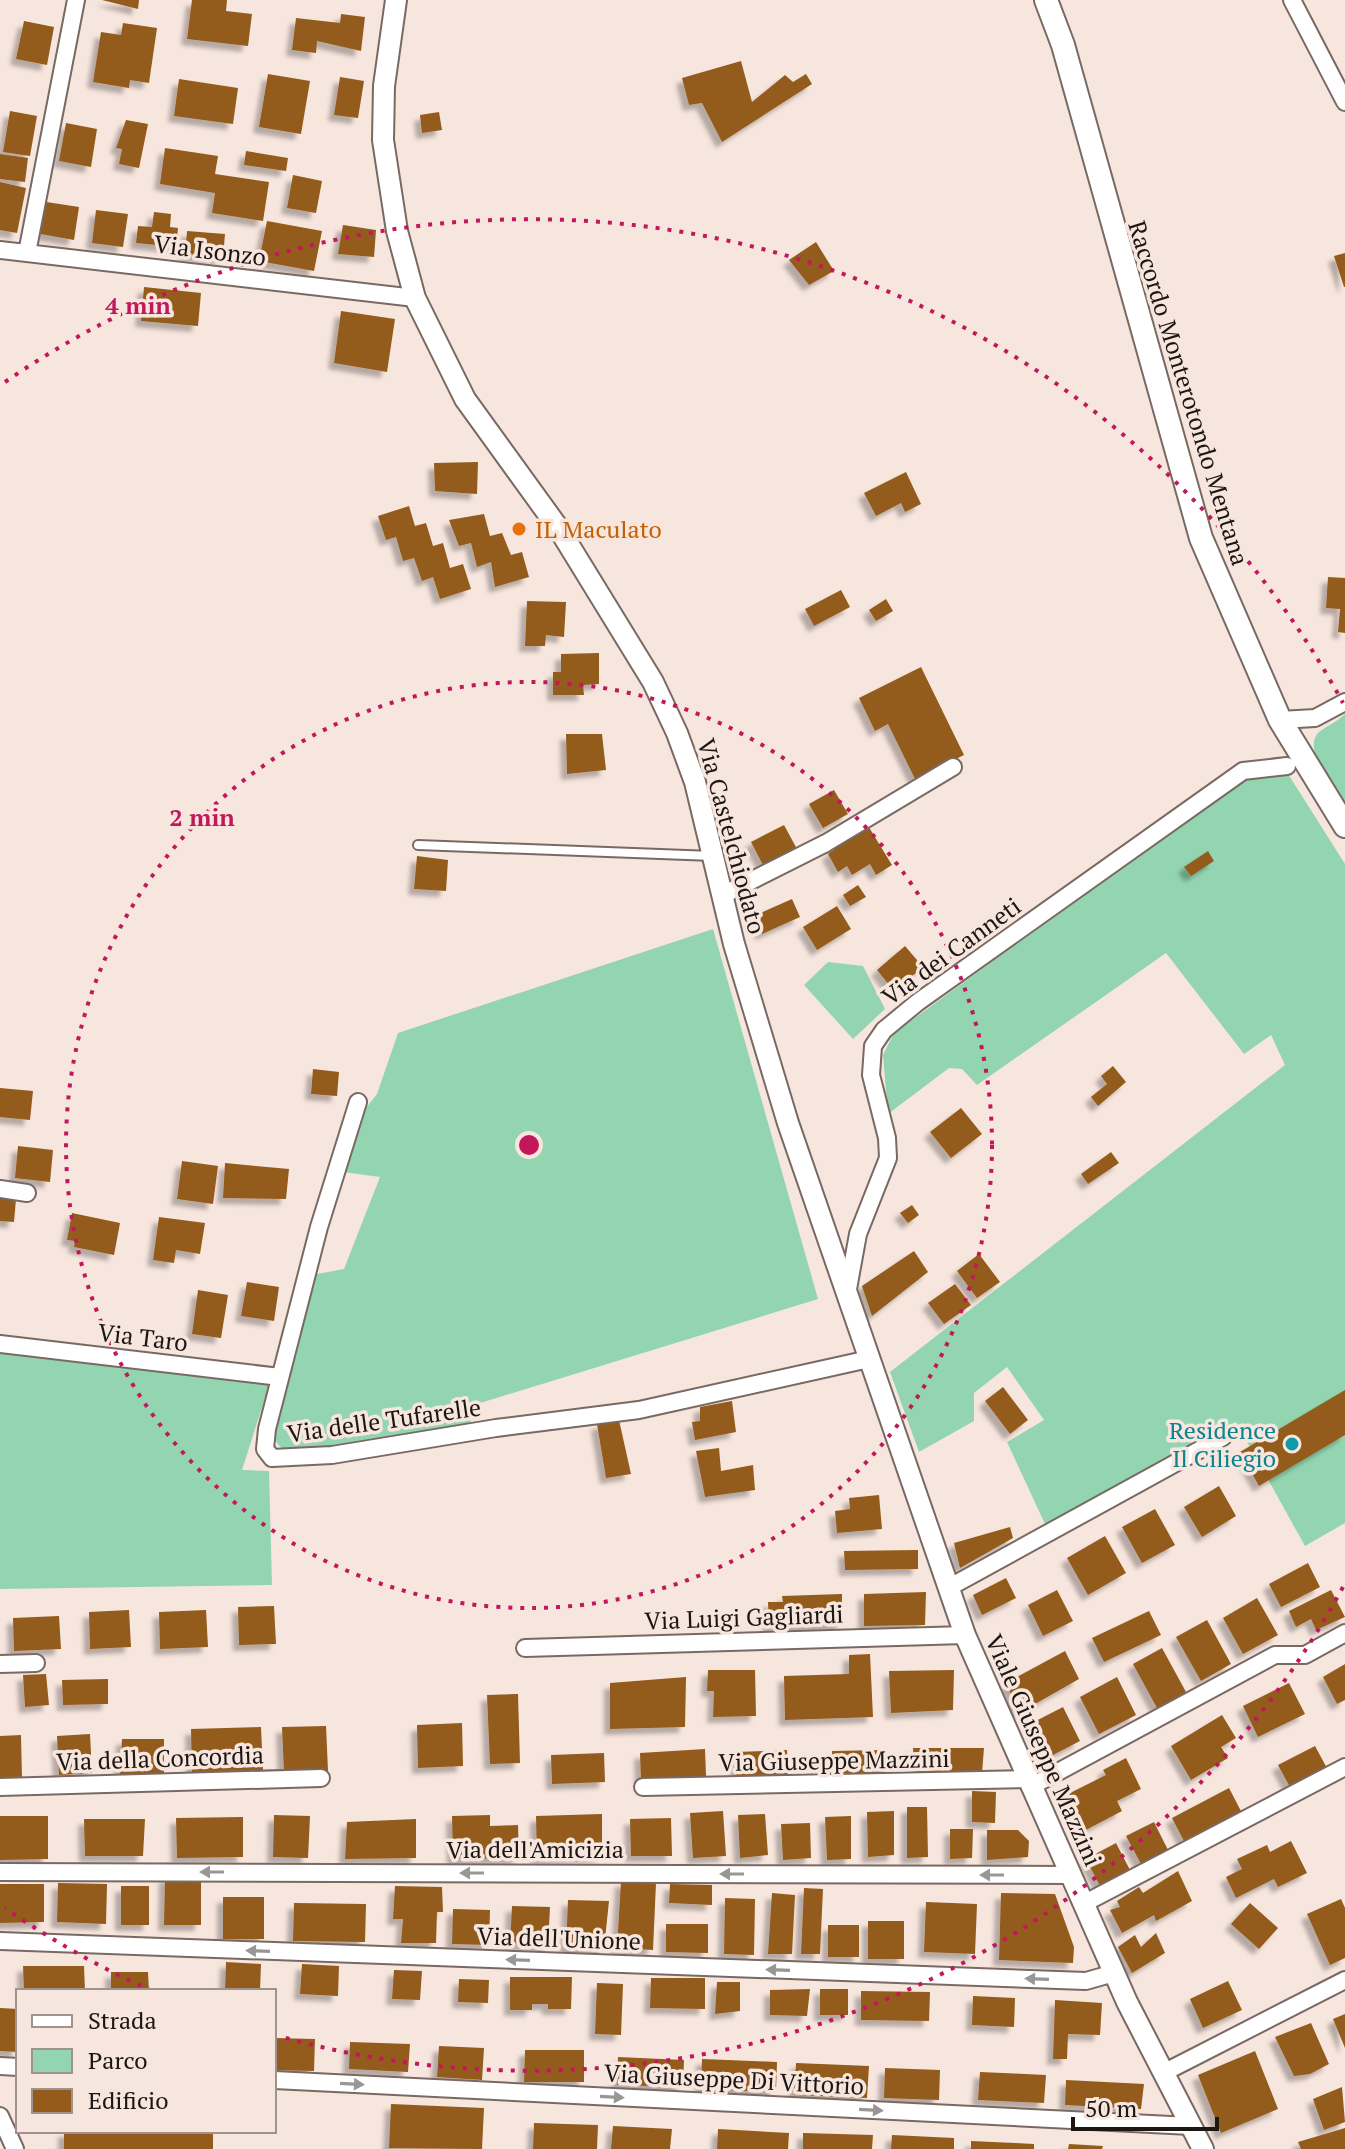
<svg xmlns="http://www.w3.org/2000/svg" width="1345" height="2149" viewBox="0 0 1345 2149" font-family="'PT Serif',serif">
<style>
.green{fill:#92d5b0}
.building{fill:#945b1a;filter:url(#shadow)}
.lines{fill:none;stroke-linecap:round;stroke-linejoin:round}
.service-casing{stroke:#786962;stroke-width:12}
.minor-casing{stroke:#786962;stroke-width:20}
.tertiary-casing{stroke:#786962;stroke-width:24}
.secondary-casing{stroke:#786962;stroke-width:26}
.service{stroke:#fff;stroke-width:8}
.minor{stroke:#fff;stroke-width:16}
.tertiary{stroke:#fff;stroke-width:20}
.secondary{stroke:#fff;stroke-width:22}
.oneway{fill:#999795}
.ring{fill:none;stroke:#c2185b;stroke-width:4;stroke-dasharray:4 8}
.food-dot{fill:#e8710a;stroke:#f7e6de;stroke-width:3}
.culture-dot{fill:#0f9aa8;stroke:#f7e6de;stroke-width:3}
.labels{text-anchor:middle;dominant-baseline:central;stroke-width:7;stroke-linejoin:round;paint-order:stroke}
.street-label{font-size:24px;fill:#1d1714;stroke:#f7e6de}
.food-label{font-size:24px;fill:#c56008;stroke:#f7e6de;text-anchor:start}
.culture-label{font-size:24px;fill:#0d838f;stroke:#f7e6de;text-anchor:end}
.centre{fill:#c2185b;stroke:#f7e6de;stroke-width:4}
.ring-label{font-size:24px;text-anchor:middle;font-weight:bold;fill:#c2185b;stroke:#f7e6de;stroke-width:7;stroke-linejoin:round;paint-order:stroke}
</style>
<defs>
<filter id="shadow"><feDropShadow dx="-6" dy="6" stdDeviation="2" flood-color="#0004"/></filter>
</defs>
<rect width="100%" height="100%" fill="#f7e6de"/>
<path class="green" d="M1345,714V810C1336,794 1302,750 1318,733C1326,726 1337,722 1345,714Z
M1288,774L1345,864V1523L1305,1546L1236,1422L1045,1524L1007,1442L1044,1420L1007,1367L974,1393V1421L919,1452L890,1372L1285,1065L1271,1035L1244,1054L1166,953L977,1085L962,1069L949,1068L888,1114L883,1055L894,1033L1249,775Z
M713,929L818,1299L477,1404L470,1423L288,1452C276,1445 274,1440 273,1427L312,1275L344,1269L380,1177L343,1172L362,1113L377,1094L398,1033Z
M828,962L863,966L885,1009L853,1039L804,985Z
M0,1353L269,1385L242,1470L269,1471L272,1585L0,1589Z"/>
<path class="building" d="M102,0H139L138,9Z
M192,0H227L226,11L252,14L248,46L187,39Z
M341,14L365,17L361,51L317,41L316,53L292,50L296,18L340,23Z
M24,21L54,27L47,65L16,59Z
M123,23L157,28L149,83L130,80L129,88L93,82L101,32L121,35Z
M741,61L752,102L785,75L793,82L806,74L812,84L722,142L702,103L689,105L682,78Z
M268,74L310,81L301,134L259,127Z
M340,77L364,81L358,118L334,115Z
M179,79L238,88L233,124L174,116Z
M10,111L37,116L30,156L3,152Z
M439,112L442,130L422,133L420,115Z
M126,120L148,124L139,168L119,164L122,149L116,148Z
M66,123L97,129L91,167L59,161Z
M165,148L218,156L215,174L269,182L263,221L212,213L215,193L160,184Z
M246,151L288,158L286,171L244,165Z
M0,154L28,158L25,182L0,179Z
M293,175L322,181L316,213L287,208Z
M0,182L26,188L17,233L0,230Z
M40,201L79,207L74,240L35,233Z
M96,210L128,214L123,247L92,243Z
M154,212L171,214L170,227L178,228L176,247L136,243L138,226L152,227Z
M267,221L322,231L314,271L259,261Z
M343,225L376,230L374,257L338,254Z
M187,231L225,234L223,258L185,255Z
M816,242L834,271L809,285L789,260Z
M1345,253V287H1344L1334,256Z
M144,287L201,293L198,326L141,321Z
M341,311L395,319L387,372L334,363Z
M478,462L477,494L435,491L434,463Z
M906,472L921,504L905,512L901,503L876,516L864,493Z
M409,506L415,526L426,523L433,546L443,543L450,568L463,564L471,589L440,599L433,577L422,581L414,558L403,561L396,537L386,540L378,516Z
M484,514L490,536L502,533L511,555L522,552L529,577L495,587L491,562L477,567L471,543L459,546L449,520Z
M1328,577L1345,578V633L1338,632L1340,609L1326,608Z
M841,590L850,607L814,626L805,609Z
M886,599L893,611L876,621L869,610Z
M527,601L566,602L564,637L546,635L545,646H525Z
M599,653V684L583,685L584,695H553V672H561V654Z
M921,667L964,755L915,779L888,724L875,731L859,698Z
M566,734H602L606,770L567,774Z
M834,790L848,814L823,828L809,804Z
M867,824L892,865L876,875L870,864L852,875L847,866L838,872L828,854L835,849L832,845Z
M784,825L797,849L764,867L751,842Z
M1208,851L1214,861L1191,876L1184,867Z
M417,856L448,860L446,891L414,889Z
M858,885L866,897L850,906L843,895Z
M792,899L800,917L762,934L754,916Z
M837,906L851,929L817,950L803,927Z
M905,946L923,967L894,991L877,970Z
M1113,1066L1126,1082L1098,1106L1091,1097L1107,1084L1101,1076Z
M313,1069L339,1072L337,1096L311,1094Z
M0,1088L33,1091L30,1120L0,1117Z
M961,1108L982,1134L951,1158L930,1132Z
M18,1146L53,1150L50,1182L15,1178Z
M1111,1152L1119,1163L1088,1184L1081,1174Z
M182,1161L218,1166L213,1204L177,1199Z
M225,1163L289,1169L286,1199L223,1198Z
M0,1197L16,1199L14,1222L0,1221Z
M912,1205L919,1215L908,1223L900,1213Z
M72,1213L120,1223L114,1255L74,1247L75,1241L67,1240Z
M159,1217L205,1223L200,1254L176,1250L174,1263L153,1260Z
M914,1251L928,1272L872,1316L862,1286Z
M979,1254L1000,1282L977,1298L957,1271Z
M247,1282L279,1287L274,1321L241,1316Z
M955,1284L971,1305L944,1324L928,1303Z
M198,1290L228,1295L221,1338L192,1334Z
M1003,1387L1028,1420L1010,1434L985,1401Z
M1345,1390V1435L1259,1486L1240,1452Z
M732,1401L736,1432L695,1440L692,1422L700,1421V1407Z
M619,1420L631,1474L606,1478L597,1424Z
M719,1448L721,1471L753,1465L755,1490L705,1497L696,1451Z
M1219,1486L1236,1516L1202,1537L1184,1507Z
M879,1495L882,1529L837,1533L835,1511L850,1509L849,1498Z
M1155,1509L1175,1545L1142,1563L1122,1527Z
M1010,1527L1013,1538L960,1568L954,1543Z
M1105,1536L1126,1573L1088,1595L1067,1558Z
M918,1550V1569L845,1570L844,1551Z
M1308,1563L1320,1587L1281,1607L1269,1584Z
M1006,1578L1016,1598L982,1615L973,1595Z
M1057,1590L1073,1621L1043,1636L1028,1605Z
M1331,1590L1345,1617L1316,1630L1311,1619L1296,1627L1289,1611Z
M926,1592L925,1625L864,1626V1594Z
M842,1594V1625L769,1627L768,1602H783L782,1596Z
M1257,1598L1278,1635L1243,1654L1223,1618Z
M274,1606L276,1644L239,1645L238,1607Z
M129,1610L131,1647L90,1649L89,1612Z
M206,1610L208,1647L160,1649L159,1612Z
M1149,1611L1161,1635L1104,1662L1092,1638Z
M59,1616L61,1649L14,1651L13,1618Z
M1207,1620L1231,1664L1201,1681L1176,1637Z
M1162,1648L1186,1692L1157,1708L1133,1664Z
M1065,1651L1079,1679L1019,1713L1006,1683Z
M870,1654L873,1717L785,1720L784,1676L849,1674V1655Z
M1345,1664V1700L1337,1704L1323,1677Z
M708,1670H755L756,1716L713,1717L714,1691H707Z
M954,1670L953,1710L891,1713L889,1671Z
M46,1674L49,1705L25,1707L23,1675Z
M686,1677L685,1727L610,1729V1683Z
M1117,1677L1136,1715L1099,1734L1080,1697Z
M108,1679V1704L63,1705L62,1680Z
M1289,1683L1305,1714L1258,1737L1243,1706Z
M518,1694L520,1763L490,1764L487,1695Z
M1063,1707L1080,1741L1047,1758L1030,1724Z
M1222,1715L1236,1738L1221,1747L1228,1758L1191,1780L1171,1746Z
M462,1723L463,1766L418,1768L417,1725Z
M326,1726L328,1771L284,1772L282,1727Z
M261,1727L263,1771L192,1774L191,1729Z
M90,1734L92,1773L59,1775L57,1736Z
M21,1735L22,1778L0,1779V1736Z
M122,1739H164V1773L120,1775Z
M1315,1746L1328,1770L1291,1789L1278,1765Z
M913,1748H984L982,1773L915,1779Z
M705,1749L706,1776L641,1780L640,1753Z
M787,1750L788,1778L736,1780V1752Z
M884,1750L885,1777L833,1778L832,1751Z
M604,1753L605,1782L552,1784L551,1755Z
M1126,1758L1141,1789L1117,1801L1122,1811L1082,1832L1064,1796L1106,1775L1103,1770Z
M1229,1788L1242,1813L1185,1843L1172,1818Z
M972,1791L996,1792L995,1823L972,1822Z
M907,1807H927L928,1857L907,1858Z
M723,1811L726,1856L693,1858L690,1813Z
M894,1811V1855L868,1857L867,1812Z
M602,1814V1856L537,1858L536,1816Z
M765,1814L768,1855L740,1858L738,1815Z
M274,1815L310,1816L308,1858L273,1857Z
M490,1815V1826L518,1825L519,1858L453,1859L452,1816Z
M0,1816H48V1859L0,1860Z
M851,1816V1859L827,1860L825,1817Z
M243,1817V1857L177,1858L176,1818Z
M671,1818L672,1856H631L630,1819Z
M84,1819H145L143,1856H85Z
M416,1819V1858L345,1859L347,1822Z
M1154,1822L1168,1850L1141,1864L1126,1836Z
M810,1823L811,1858L783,1860L781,1824Z
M950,1829H973L972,1858L950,1859Z
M987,1830H1018L1029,1841L1028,1857L987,1860Z
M1291,1841L1307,1873L1278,1887L1274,1879L1236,1898L1226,1877L1242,1869L1237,1859L1267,1845L1270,1852Z
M1116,1843L1130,1870L1100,1886L1086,1859Z
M1178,1871L1192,1901L1156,1921L1154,1915L1122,1933L1110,1910L1120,1907L1117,1901L1139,1887L1143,1893Z
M165,1876L201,1877V1925H164Z
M621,1881L656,1883L653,1950L617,1948Z
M58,1883L107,1884L106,1924L57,1922Z
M0,1884H44V1922L0,1923Z
M670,1884L712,1885V1905L669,1903Z
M121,1886H149V1925H121Z
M395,1886L442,1887L443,1912H437L436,1943H401L403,1919H393Z
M804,1888L823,1889L820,1954H801Z
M772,1893L795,1895L792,1954H768Z
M1001,1893L1055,1894L1074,1947L1073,1963L999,1960Z
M223,1897H264V1939H223Z
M725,1898L755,1899L754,1955L724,1954Z
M1341,1899L1345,1908V1958L1330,1965L1307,1914Z
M568,1900L609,1901L604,1949H566Z
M926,1902L977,1904L975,1954L924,1952Z
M294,1903L366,1904L365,1942L293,1941Z
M1250,1903L1278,1928L1259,1949L1231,1924Z
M512,1906L550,1907L548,1946L510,1944Z
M453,1909L490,1910L489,1945L452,1944Z
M868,1921H904V1959H868Z
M666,1924H708V1953L666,1952Z
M828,1925H859V1957H828Z
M1156,1933L1165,1953L1132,1973L1118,1947L1135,1935L1141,1947Z
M226,1962L261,1964L260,1991H225Z
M302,1964L339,1966L338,1996L300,1994Z
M23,1966H84L85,1991H24Z
M394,1970L422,1971L420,2000L392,1999Z
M111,1972H148L149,1991H111Z
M510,1977H572L571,2009H548V2004H532V2010H510Z
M651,1978H705V2009L650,2008Z
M459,1979L489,1980L488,2003L458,2002Z
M1228,1981L1242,2010L1203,2028L1190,1999Z
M717,1982H740V2011L715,2014Z
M597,1983L623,1984L621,2035L595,2034Z
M810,1989L807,2016L770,2015V1990Z
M820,1989H848V2015H820Z
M861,1991L930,1992L929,2021L861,2020Z
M973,1996L1015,1998L1014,2027L972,2025Z
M1055,2000L1102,2003L1100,2035L1068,2034L1067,2059H1053Z
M0,2008L18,2009V2052L0,2051Z
M1345,2014V2048L1333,2019Z
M1311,2023L1329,2064L1310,2074L1294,2076L1275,2037Z
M274,2038L315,2039L314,2071L274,2070Z
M350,2042L410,2044L408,2072L349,2069Z
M439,2046L484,2048L482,2080L437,2077Z
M525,2050H584V2082H524Z
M1255,2051L1278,2109L1221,2133L1198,2075Z
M618,2057L684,2060L683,2087L617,2085Z
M702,2059L777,2062L776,2092L701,2089Z
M796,2063L869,2066L867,2098L794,2095Z
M885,2068L940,2070L939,2100L884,2098Z
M980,2072L1046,2075L1044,2103L978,2100Z
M1066,2080L1144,2084L1141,2109L1065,2105Z
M1342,2087L1345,2122L1324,2130L1313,2099Z
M391,2104L484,2108L482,2149L389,2148Z
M534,2123L598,2125L597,2149H533Z
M613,2126L672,2129L670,2149H611Z
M1345,2128V2149H1301L1298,2142Z
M718,2129L789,2133L788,2149H717Z
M64,2131H213V2149H64Z
M803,2133L873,2135L872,2149H803Z
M892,2135L954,2138V2149H891Z
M971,2141L1034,2144V2149H971Z
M1069,2144L1103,2146L1102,2149H1068Z"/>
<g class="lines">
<defs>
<path id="service" d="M418,845L713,856"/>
<path id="minor" d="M1292,0L1345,102
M0,250L415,298
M27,253L76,0
M1280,720L1315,718L1345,702
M723,895L826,843L953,767
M358,1102L319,1227L267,1429L265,1449L272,1458L332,1455L496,1428L639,1410L869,1359
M0,1189L27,1193
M848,1289L858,1234L888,1158L887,1138L871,1075L873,1046L884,1030L918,1002L1243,771L1287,766
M0,1344L280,1377
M948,1588L1223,1437
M525,1648L965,1635
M0,1664L36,1663
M0,1787L321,1778
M643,1787L1027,1779
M1030,1787L1275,1655H1305L1345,1633
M0,1872L1070,1875
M1083,1904L1345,1767
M0,1941L1086,1981L1114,1973
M0,2066L18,2067
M1165,2072L1345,1980
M274,2080L1191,2126
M0,2116L15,2149"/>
<path id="tertiary" d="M396,0L384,86L383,140L397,231L415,298L465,399L559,529L653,682L677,733L695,782L734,944L788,1123L965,1635L1127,2002L1203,2149"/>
<path id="secondary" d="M1046,0L1063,45L1201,538L1280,720L1345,826"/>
</defs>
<use href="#service" class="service-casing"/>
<use href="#minor" class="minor-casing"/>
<use href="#tertiary" class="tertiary-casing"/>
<use href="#secondary" class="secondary-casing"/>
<use href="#service" class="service"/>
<use href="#minor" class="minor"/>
<use href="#tertiary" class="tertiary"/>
<use href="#secondary" class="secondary"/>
</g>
<defs><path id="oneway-solid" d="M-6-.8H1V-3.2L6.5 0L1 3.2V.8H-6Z" transform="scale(2)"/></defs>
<g class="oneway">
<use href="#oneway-solid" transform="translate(212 1872) rotate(-180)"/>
<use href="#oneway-solid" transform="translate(472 1873) rotate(-180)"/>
<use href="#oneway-solid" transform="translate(732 1874) rotate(-180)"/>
<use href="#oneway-solid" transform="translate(992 1875) rotate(-180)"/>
<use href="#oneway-solid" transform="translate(258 1951) rotate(-178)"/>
<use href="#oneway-solid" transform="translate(518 1960) rotate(-178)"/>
<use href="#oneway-solid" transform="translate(778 1970) rotate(-178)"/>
<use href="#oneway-solid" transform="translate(1037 1979) rotate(-178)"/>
<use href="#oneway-solid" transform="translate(352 2084) rotate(3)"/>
<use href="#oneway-solid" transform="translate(612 2097) rotate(3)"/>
<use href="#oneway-solid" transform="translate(871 2110) rotate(3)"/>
</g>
<g class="ring">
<circle cx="529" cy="1145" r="463"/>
<path d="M1343 1587A926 926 0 0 1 282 2037M152 1991A926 926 0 0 1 5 1908M5 382A926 926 0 0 1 1343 703"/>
</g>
<circle class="food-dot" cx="519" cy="529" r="8"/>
<circle class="culture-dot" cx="1292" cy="1444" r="8"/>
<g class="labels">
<g class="street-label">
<text transform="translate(210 250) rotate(7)">Via Isonzo</text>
<text transform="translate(1189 393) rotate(73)">Raccordo Monterotondo Mentana</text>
<text transform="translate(732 836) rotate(75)">Via Castelchiodato</text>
<text transform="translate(951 951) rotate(-36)">Via dei Canneti</text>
<text transform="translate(143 1337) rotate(7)">Via Taro</text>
<text transform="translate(384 1420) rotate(-8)">Via delle Tufarelle</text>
<text transform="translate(744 1617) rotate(-2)">Via Luigi Gagliardi</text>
<text transform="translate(1044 1750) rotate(66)">Viale Giuseppe Mazzini</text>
<text transform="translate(160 1758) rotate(-2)">Via della Concordia</text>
<text transform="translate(834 1760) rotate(-1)">Via Giuseppe Mazzini</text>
<text x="535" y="1849">Via dell'Amicizia</text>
<text transform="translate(559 1938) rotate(2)">Via dell'Unione</text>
<text transform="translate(734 2079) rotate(3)">Via Giuseppe Di Vittorio</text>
</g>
<g class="food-label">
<text x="535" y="529">IL Maculato</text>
</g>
<g class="culture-label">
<text x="1276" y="1430">Residence<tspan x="1276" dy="28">Il Ciliegio</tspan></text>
</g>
</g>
<circle cx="529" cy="1145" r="12" class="centre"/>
<g class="ring-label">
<text x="138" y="314">4 min</text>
<text x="202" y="826">2 min</text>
</g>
<rect x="16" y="1989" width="260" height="144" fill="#f7e6de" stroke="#a0938d" stroke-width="2"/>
<rect x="32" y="2015" width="40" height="12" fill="#ffffff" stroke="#a0938d" stroke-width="2"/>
<text x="88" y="2029" font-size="24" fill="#1d1714">Strada</text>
<rect x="32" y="2049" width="40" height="24" fill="#92d5b0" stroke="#a0938d" stroke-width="2"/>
<text x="88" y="2069" font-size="24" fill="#1d1714">Parco</text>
<rect x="32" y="2089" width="40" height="24" fill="#945b1a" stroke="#a0938d" stroke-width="2"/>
<text x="88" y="2109" font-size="24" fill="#1d1714">Edificio</text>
<path d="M1073 2117v12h144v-12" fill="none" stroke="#1d1714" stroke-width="4"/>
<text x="1085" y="2117" font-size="24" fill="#1d1714" stroke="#f7e6de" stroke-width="6" paint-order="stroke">50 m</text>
</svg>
